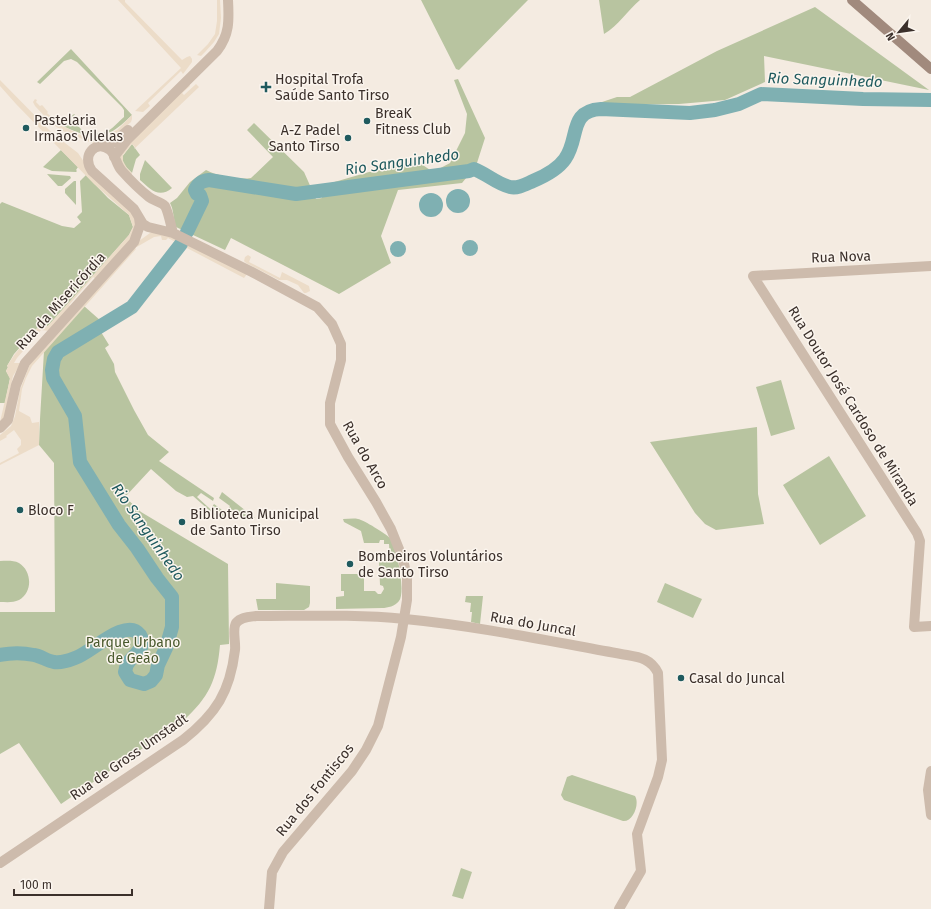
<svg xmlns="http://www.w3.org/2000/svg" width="931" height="909" viewBox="0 0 931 909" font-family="'Fira Sans',sans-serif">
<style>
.green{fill:#b8c4a0}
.plaza{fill:#ecdcc8}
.water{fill:#7fb0b2}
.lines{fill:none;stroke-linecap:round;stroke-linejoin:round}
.river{stroke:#7fb0b2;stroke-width:14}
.tertiary{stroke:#cdbbac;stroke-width:10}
.secondary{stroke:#a18a7d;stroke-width:10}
.poi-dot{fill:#1f5a5e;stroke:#fbf5ee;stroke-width:1.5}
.labels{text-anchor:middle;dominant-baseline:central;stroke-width:3;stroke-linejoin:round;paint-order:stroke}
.poi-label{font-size:14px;fill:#3b302b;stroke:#fbf5ee;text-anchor:start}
.street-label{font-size:14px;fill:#3b302b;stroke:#fbf5ee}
.park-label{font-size:14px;fill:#4a5a2e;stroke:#fbf5ee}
.water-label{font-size:15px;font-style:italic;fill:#1f5a5e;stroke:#fbf5ee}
</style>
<rect width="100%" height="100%" fill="#f4ebe1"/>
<path class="green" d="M421,0H528L459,70L456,69Z
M599,0H640C627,11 619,25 604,34Z
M815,7L929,90L764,56L765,82L725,100L679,104L593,105L617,97H630L717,51Z
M71,49L132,115C105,141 97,142 63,126L64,123L74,114H75L71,119L85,133L90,129C103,141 114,126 124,117V110L122,107L77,62L71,59L64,61L40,84L37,82Z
M458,79L485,138L476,166L462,183L398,190L381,236L391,263L339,294L231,238L225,250L176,227C173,219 174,210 170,203L177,198L190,182L206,170C217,176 238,180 251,178L273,157L247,130L254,123L304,172L316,199L322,198L320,188L324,185L414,159L433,172L450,163L465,133L467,114L454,80Z
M132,144L140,155L136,159L132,173L124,165L122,157Z
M61,150L78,167L76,170L77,171L76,172L52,171L43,167Z
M145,160L172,188C159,199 150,189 140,180V174Z
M47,174L70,176L71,178L62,186H58Z
M86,175L108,198L129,215L133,227L129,235L48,326H39L14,354L7,366L8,367L6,371L10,378L5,403H0V204L2,202L62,226L74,228L81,222L77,217L82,212L80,181Z
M74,181H76V205L65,193V189Z
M84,306L101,321V332L109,345L105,348L114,364L115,372L134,410L148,435L169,452L159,461L214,498L213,501L201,493L197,497L219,517L218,518L193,496L187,497L176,491L151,469L125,497L141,512L228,564L229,644L220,645C217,680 209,697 183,721L61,804L19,743L0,754V612H55L54,463L39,445L40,419L44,351Z
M781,380L795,429L771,436L756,387Z
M757,427L758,494L764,524L716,530L705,524L695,513L650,442Z
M829,456L866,516L820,545L783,485Z
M222,492L255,518L224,517L212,507L214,504L226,513L230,506L219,498Z
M343,519C348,519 354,518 358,519C364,520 386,534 390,538C397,548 406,592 399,601C395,606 388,608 382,608L336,609V597L344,596V591H341V574H364V591H375L378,594H381L384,589L383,586L380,585L379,561H390L389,544H384V540H380L379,543H364L361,531L344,522Z
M0,561C6,561 13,560 19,563C32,571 33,592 19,600C13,603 6,602 0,602Z
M276,583L310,586V603L309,607L304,610H258L256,599H276Z
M665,583L702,599L693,618L657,602Z
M466,596H483L480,624L471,622L472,612H470L471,603L465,602Z
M572,775L635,796C640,804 633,822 623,821L564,800L561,795L567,777Z
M461,868L472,872L463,899L452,896Z"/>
<path class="plaza" d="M118,0H125V2L182,60L187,57L190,56L192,59V62L183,74L181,71L148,103L150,106L143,112L135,111L181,68Z
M217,0H220L221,18L219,34L214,42L205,52L201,56L197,55L208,44L215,34L217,21Z
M0,80L52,133L78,153L84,162L134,212L136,233L96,279L93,277L69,305L71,307L50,331L41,330L17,358L14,363H21L13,376L4,418L0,422L10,379L6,371L8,367L7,366L15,354L39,326H48L129,235L133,227L129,215L94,184L16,104L0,86Z
M188,83L190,86L182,93L184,95L196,84L199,87L134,149L135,147L132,144L123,155V161L127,168L132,173L131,176L124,170L119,157L121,153Z
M35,99L37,100L36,102L45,111L40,106L42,105L43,106L48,112L47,113L59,124L81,135L89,137L99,136L109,134L117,130L132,115V119L131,122L109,142L92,143L63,131L52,124L35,106L33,102Z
M154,232H161L247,274L244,278L168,238L166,240H162L161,236L154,237L135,248L136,249L32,366L26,378L22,389L19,411L30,417L32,423L39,422V445L0,465V463L19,453L17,449L21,445V440L14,430L6,436L7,437L0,441V435L11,426L15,416L20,390L30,364L139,241L150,233Z
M248,255L251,257L249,262L280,278L282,272L309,286L310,291L306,293H304L298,285L287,280H279L246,263L244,261L245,257Z"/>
<path class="water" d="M446 201a12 12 0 1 1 24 0a12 12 0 1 1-24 0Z
M419 205a12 12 0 1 1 24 0a12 12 0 1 1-24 0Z
M462 248a8 8 0 1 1 16 0a8 8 0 1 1-16 0Z
M390 249a8 8 0 1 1 16 0a8 8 0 1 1-16 0Z"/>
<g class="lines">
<path class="river" d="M187,232L202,201L200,195L197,194L195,190C198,183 202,181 209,180L296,194L469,171L474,169C487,174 497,184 510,187C518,189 526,184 533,181C545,176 558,169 565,159C580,138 568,111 601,109L690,113L715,110L739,104L761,94L863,99L931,100
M0,655C10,653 24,653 34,655C41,656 47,661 54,662C60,663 70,660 75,658C90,654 126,616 140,635C148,647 134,654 128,663C126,665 126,669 125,672L130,680L144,684L151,681L156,675L158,665L166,648L172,627V597L157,578L137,548L119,525L80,462L75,416L53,378L52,370L54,359L58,352L132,307L181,244"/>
<path class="tertiary" d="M104,147L114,142L128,130
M114,157L127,140L217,51C230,34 229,20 228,0
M173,233C171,226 168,211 165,206C160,201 154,201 149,197C139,189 130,180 122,171C116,165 116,155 110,150C95,139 81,156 92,171L134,209L143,224L148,227L173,233L252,272L317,307L332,324L341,344V360L330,403V424L348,457L376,502L391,529L403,559L407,578V600L401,637L378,726L366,750L352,771L283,852L272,872L269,909
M931,266L753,276L917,533L920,541L914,627L931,626
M0,428L8,420L16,385L25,363L134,242L140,225L139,218
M931,771L928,790L931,815
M0,863L183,740C216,714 230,692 235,650C236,643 232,629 236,623C241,617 249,617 256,616C305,616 355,614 405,619C477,626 549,641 621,654C637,657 650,657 658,673L662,760L658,777L637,834L641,871L619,909"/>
<path class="secondary" d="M852,0L931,69"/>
</g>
<g class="poi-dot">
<path d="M264 81h4v4h4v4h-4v4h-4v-4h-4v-4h4z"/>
<circle cx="367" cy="121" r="4"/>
<circle cx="26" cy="128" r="4"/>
<circle cx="348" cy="138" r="4"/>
<circle cx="20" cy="510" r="4"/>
<circle cx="182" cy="522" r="4"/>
<circle cx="350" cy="564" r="4"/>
<circle cx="681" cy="678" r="4"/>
</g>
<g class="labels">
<g class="poi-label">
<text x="275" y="79">Hospital Trofa<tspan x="275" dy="16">Saúde Santo Tirso</tspan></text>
<text x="375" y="113">BreaK<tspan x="375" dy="16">Fitness Club</tspan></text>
<text x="34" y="120">Pastelaria<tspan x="34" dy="16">Irmãos Vilelas</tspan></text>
<text x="340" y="130" text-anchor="end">A-Z Padel<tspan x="340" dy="16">Santo Tirso</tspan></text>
<text x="28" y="510">Bloco F</text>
<text x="190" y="514">Biblioteca Municipal<tspan x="190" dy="16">de Santo Tirso</tspan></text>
<text x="358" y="556">Bombeiros Voluntários<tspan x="358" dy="16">de Santo Tirso</tspan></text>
<text x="689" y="678">Casal do Juncal</text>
</g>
<g class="street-label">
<text transform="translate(841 257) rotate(-2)">Rua Nova</text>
<text transform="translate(61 301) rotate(-48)">Rua da Misericórdia</text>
<text transform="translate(853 406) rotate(58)">Rua Doutor José Cardoso de Miranda</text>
<text transform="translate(365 455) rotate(60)">Rua do Arco</text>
<text transform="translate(533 624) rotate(10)">Rua do Juncal</text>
<text transform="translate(129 757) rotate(-35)">Rua de Gross Umstadt</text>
<text transform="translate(315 790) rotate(-51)">Rua dos Fontiscos</text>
</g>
<g class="park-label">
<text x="133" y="642">Parque Urbano<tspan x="133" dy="16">de Geão</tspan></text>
</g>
<g class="water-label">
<text transform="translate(825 80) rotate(2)">Rio Sanguinhedo</text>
<text transform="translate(402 162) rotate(-8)">Rio Sanguinhedo</text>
<text transform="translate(148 532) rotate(55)">Rio Sanguinhedo</text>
</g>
</g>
<g transform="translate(899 32) rotate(241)" stroke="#fbf5ee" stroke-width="3" paint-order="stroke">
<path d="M0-3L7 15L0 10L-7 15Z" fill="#3b302b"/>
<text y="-6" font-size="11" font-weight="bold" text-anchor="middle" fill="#3b302b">N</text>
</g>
<path d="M14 889v6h118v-6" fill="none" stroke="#3b302b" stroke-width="2"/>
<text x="20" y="889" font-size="12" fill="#3b302b" stroke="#fbf5ee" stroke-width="3" paint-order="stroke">100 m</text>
</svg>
